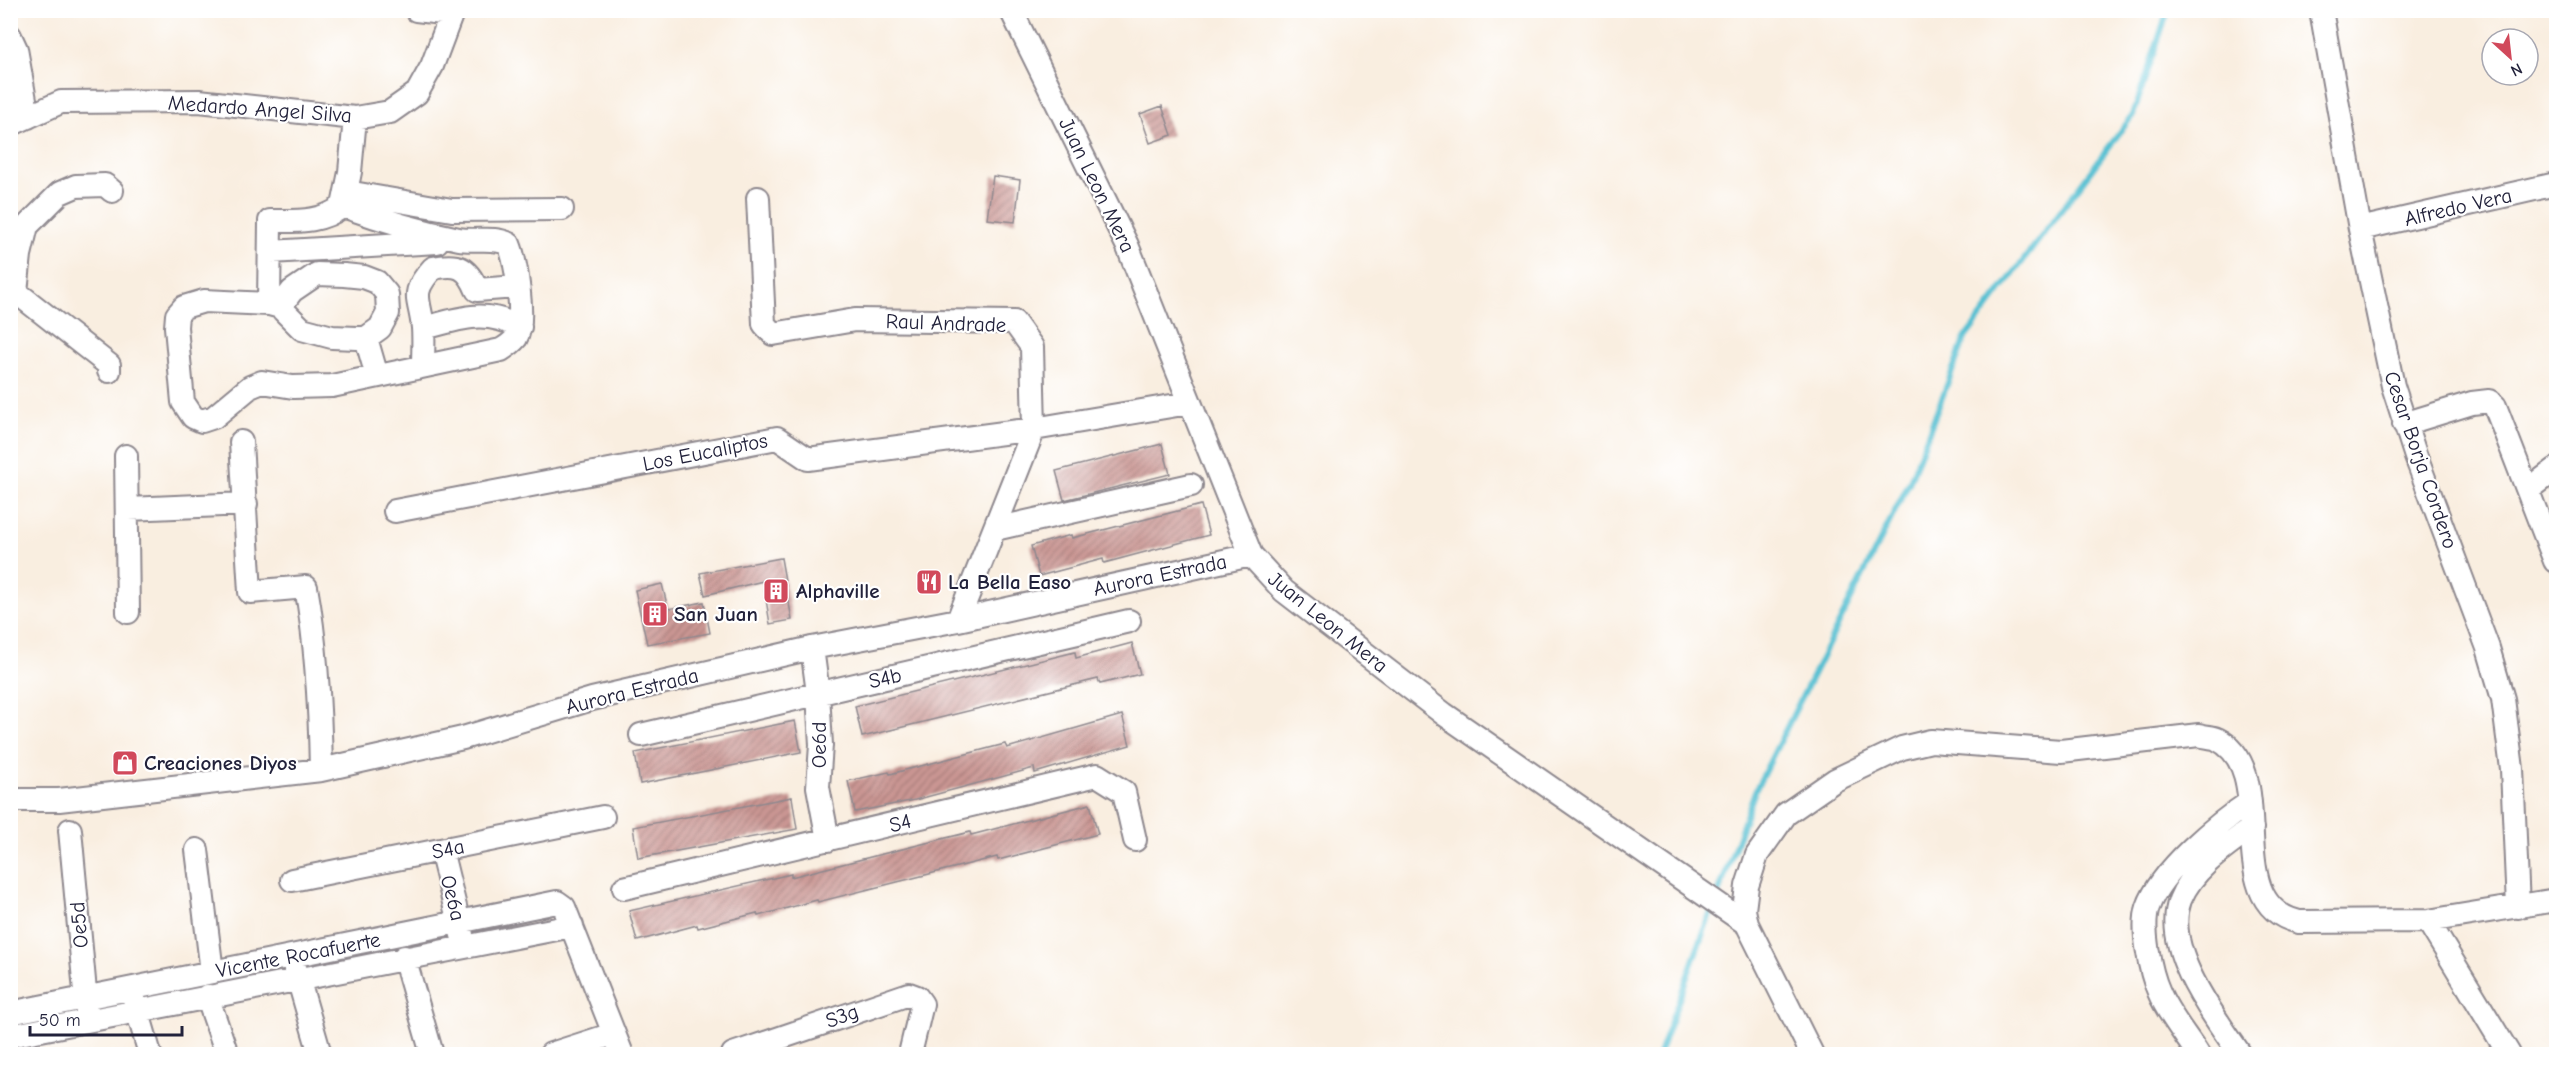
<svg xmlns="http://www.w3.org/2000/svg" width="2567" height="1065" viewBox="0 0 2567 1065" font-family="'Comic Neue',sans-serif">
<style>
.lines{fill:none;stroke-linecap:round;stroke-linejoin:round}
.stream{stroke:#56c0d2;stroke-width:6}
.building{fill:url(#building-hatch)}
.minor-casing{stroke:#8e888e;stroke-width:26}
.minor{stroke:#fff;stroke-width:22}
.labels{text-anchor:middle;dominant-baseline:central;stroke-width:4.5;stroke-linejoin:round;paint-order:stroke}
.street-label{font-size:21px;fill:#22223b;stroke:#fff}
.poi-label{font-size:21px;font-weight:bold;fill:#22223b;stroke:#fff;text-anchor:start}
</style>
<defs>
<pattern id="building-hatch" width="6" height="6" patternUnits="userSpaceOnUse" patternTransform="scale(1.5)"><rect width="6" height="6" fill="#ca9693"/><path d="M-1 1l2-2M0 6l6-6M5 7l2-2" fill="none" stroke="#a47a79"/></pattern>
</defs>
<rect width="100%" height="100%" fill="#fff"/>
<filter id="ink" filterUnits="userSpaceOnUse"><feTurbulence type="fractalNoise" baseFrequency=".0167" numOctaves="2"/><feDisplacementMap in="SourceGraphic" scale="12" xChannelSelector="R" yChannelSelector="G"/><feConvolveMatrix kernelMatrix="1 2 1 2 8 2 1 2 1" color-interpolation-filters="sRGB"/></filter>
<filter id="wash" filterUnits="userSpaceOnUse"><feTurbulence type="fractalNoise" baseFrequency=".008" numOctaves="4" result="noise"/><feDisplacementMap in="SourceGraphic" scale="24" xChannelSelector="R" yChannelSelector="G"/><feGaussianBlur stdDeviation="1.35" result="paint"/><feColorMatrix in="noise" values="0 0 0 0 0 0 0 0 0 0 0 0 0 0 0 0 0 1.4 0 .05"/><feComposite in="paint" operator="in"/></filter>
<g filter="url(#wash)">
<rect width="100%" height="100%" fill="#f9eee0"/>
<g class="lines">
<path class="stream" d="M1717,897L1755,791L1910,481L1965,338L2133,115L2168,10
M1659,1054L1713,906"/>
</g>
<g id="blocks">
<path class="building" d="M1162,106L1172,135L1150,143L1140,114Z
M993,176L1020,180L1015,222L987,219Z
M1162,444L1170,474L1064,500L1056,471Z
M1201,505L1209,535L1104,563L1103,559L1039,576L1031,546L1071,535L1072,538Z
M781,558L792,620L770,624L763,581L705,595L700,573Z
M662,584L668,609L704,602L710,633L647,644L635,590Z
M1132,643L1140,674L1100,684L1098,679L862,737L855,706L1075,652L1076,658Z
M1122,715L1130,745L1035,773L1034,768L915,800L855,812L848,781L889,772L890,774L1005,744L1007,748Z
M795,721L801,752L640,784L635,753Z
M792,797L797,829L638,858L633,827Z
M1090,804L1098,834L998,860L997,857L818,902L817,900L758,916L757,913L698,928L697,925L637,941L629,911L791,874V877L970,832L971,835Z"/>
</g>
</g>
<g filter="url(#ink)">
<use href="#blocks" fill-opacity="0" stroke="#8e888e" stroke-width="1.5"/>
<g class="lines">
<defs>
<path id="minor" d="M416,10L451,14
M1011,10L1127,245L1251,555L1284,591L1444,714L1747,924L1812,1054
M2321,10L2360,229L2393,386L2416,457L2488,648L2503,699L2512,769L2518,907
M10,36L16,49L28,117
M10,125L61,102L199,101L355,118L390,112L417,93L432,66L453,10
M347,192L452,210L562,209
M758,198L764,324L773,334L855,320L1014,322L1032,347L1034,429L958,620
M2360,229L2556,184
M271,252L437,242
M10,292H16L109,365V371
M16,292L20,255L27,226L60,193L76,186L105,185L112,191
M269,304L270,221C297,221 321,223 343,206L350,172L355,118
M280,307L292,291L317,274L344,275L364,277L377,282L387,294L388,313L380,328L366,338H357L332,337L302,329L280,307L269,304L204,301L184,307L177,315L176,327L183,402L193,417L202,421L214,417L250,387L262,382L293,387L332,386L501,350C506,347 512,343 516,338C526,322 516,261 509,244C494,236 475,242 459,239C419,231 382,220 343,206
M423,328C462,319 481,308 520,327
M366,338L377,376
M423,366C423,354 424,340 423,328C420,298 409,294 433,268C457,263 467,266 477,290L518,287
M2404,424L2472,403L2489,401L2495,406L2555,561
M241,442L250,592L306,587C317,647 320,709 321,770
M126,456L128,612
M2528,490L2556,469
M128,509L246,504
M395,511L777,438L808,459L1034,429L1189,403
M995,529L1191,485
M812,648L818,693L821,745L818,787L828,840
M641,735L1129,621
M10,800H59L321,770L463,738L592,699L812,648L958,620L1251,555
M70,830L87,1013
M197,850L212,972
M441,850L462,935
M292,880L603,817
M624,888L1097,775L1124,792L1135,840
M2428,921L2509,1054
M1747,924L1744,910L1747,886L1757,855L1786,814L1835,780L1902,748L1931,741L2061,751L2199,735C2205,737 2212,737 2217,739C2283,771 2217,904 2299,922L2428,921L2556,900
M404,957L432,1054
M294,964L320,1054
M207,996L227,1054
M134,999L150,1054
M10,1013L557,902L564,907L622,1054
M10,1036L572,926
M551,1054L613,1034
M733,1054L909,994L917,997L922,1004L910,1054
M2198,1054C2186,1035 2168,1014 2159,992C2150,972 2141,928 2148,907C2161,870 2218,823 2250,802
M2240,1054C2214,1016 2162,949 2180,900C2192,869 2227,846 2252,828"/>
</defs>
<use href="#minor" class="minor-casing"/>
<use href="#minor" class="minor"/>
</g>
</g>
<defs>
<symbol id="restaurant-square" viewBox="-11 -11 22 22"><rect x="-9" y="-9" width="18" height="18" rx="4" fill="#d1495b" stroke="#fff"/><path d="M-5-6h1v4h1v-4h1v4h1v-4h1v5L-1.5 .5V6h-2V.5L-5-1ZM5-6V6H3V1.5H1.5Q1.5-4 5-6Z" fill="#fff"/></symbol>
<symbol id="building-square" viewBox="-11 -11 22 22"><rect x="-9" y="-9" width="18" height="18" rx="4" fill="#d1495b" stroke="#fff"/><path d="M-4-6H4V6H1V3H-1V6H-4ZM-2.5-4.3h1.7v1.8h-1.7ZM.8-4.3h1.7v1.8H.8ZM-2.5-1h1.7V.8h-1.7ZM.8-1h1.7V.8H.8Z" fill="#fff"/></symbol>
<symbol id="shop-square" viewBox="-11 -11 22 22"><rect x="-9" y="-9" width="18" height="18" rx="4" fill="#d1495b" stroke="#fff"/><path d="M-5-2.5h2.3a2.7 3.5 0 0 1 5.4 0H5L5.5 6h-11ZM-1.5-2.5h3a1.5 2.3 0 0 0-3 0Z" fill="#fff"/></symbol>
</defs>
<g fill-rule="evenodd">
<use href="#restaurant-square" x="914" y="567" width="30" height="30"/>
<use href="#building-square" x="761" y="576" width="30" height="30"/>
<use href="#building-square" x="640" y="599" width="30" height="30"/>
<use href="#shop-square" x="110" y="748" width="30" height="30"/>
</g>
<g class="labels">
<g class="street-label">
<text transform="translate(260 109) rotate(4)">Medardo Angel Silva</text>
<text transform="translate(1097 185) rotate(64)">Juan Leon Mera</text>
<text transform="translate(2458 207) rotate(-13)">Alfredo Vera</text>
<text transform="translate(946 323) rotate(2)">Raul Andrade</text>
<text transform="translate(705 452) rotate(-11)">Los Eucaliptos</text>
<text transform="translate(2421 460) rotate(71)">Cesar Borja Cordero</text>
<text transform="translate(1160 575) rotate(-12)">Aurora Estrada</text>
<text transform="translate(1328 622) rotate(39)">Juan Leon Mera</text>
<text transform="translate(885 678) rotate(-13)">S4b</text>
<text transform="translate(632 691) rotate(-14)">Aurora Estrada</text>
<text transform="translate(819 745) rotate(-90)">Oe6d</text>
<text transform="translate(900 823) rotate(-14)">S4</text>
<text transform="translate(448 849) rotate(-11)">S4a</text>
<text transform="translate(453 898) rotate(76)">Oe6a</text>
<text transform="translate(79 925) rotate(-95)">Oe5d</text>
<text transform="translate(298 955) rotate(-11)">Vicente Rocafuerte</text>
<text transform="translate(842 1016) rotate(-20)">S3g</text>
</g>
<g class="poi-label">
<text x="948" y="582">La Bella Easo</text>
<text x="796" y="591">Alphaville</text>
<text x="674" y="614">San Juan</text>
<text x="144" y="763">Creaciones Diyos</text>
</g>
</g>
<rect width="2567" height="1065" fill="none" stroke="#fff" stroke-width="36"/>
<g transform="translate(2510 57) rotate(153)"><circle r="28" fill="#ffffff" stroke="#a7a7b1" stroke-width="1.5"/>
<path d="M0-4.5L10 22L0 15L-10 22Z" fill="#d1495b"/>
<text y="-9" font-size="16" font-weight="bold" text-anchor="middle" fill="#22223b">N</text>
</g>
<path d="M30 1026v9h152v-9" fill="none" stroke="#22223b" stroke-width="3"/>
<text x="39" y="1026" font-size="18" fill="#22223b" stroke="#ffffff" stroke-width="4.5" paint-order="stroke">50 m</text>
</svg>
